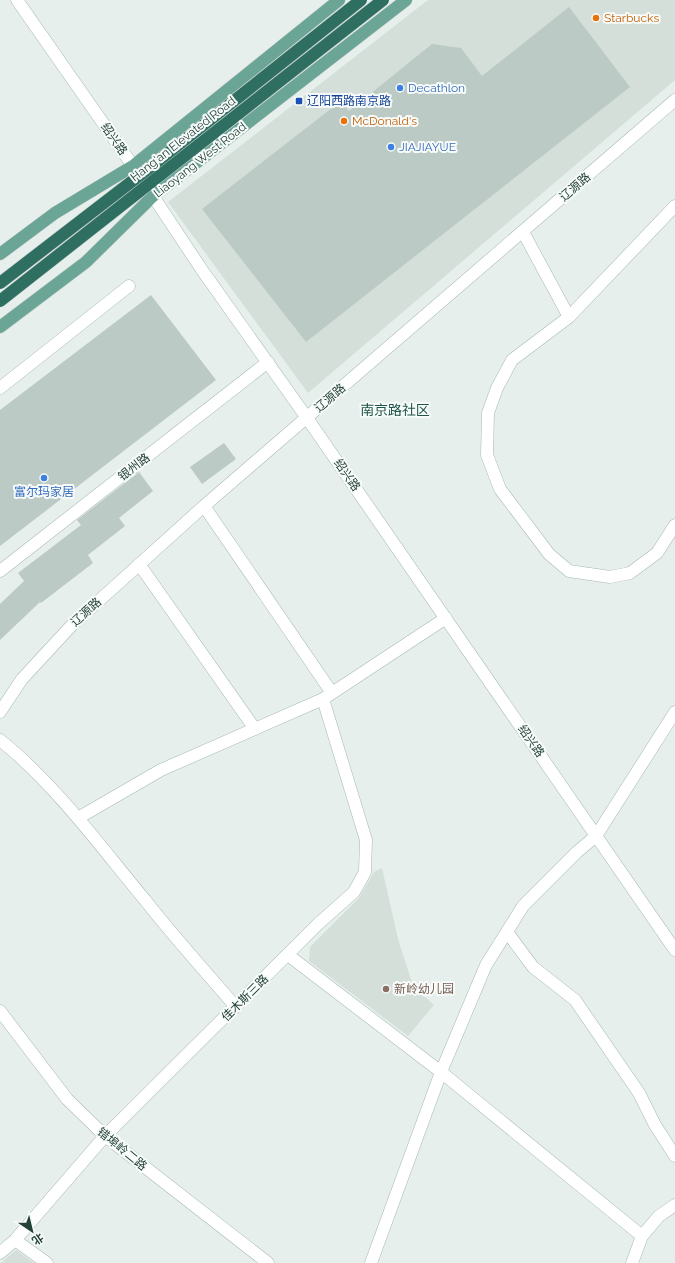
<svg xmlns="http://www.w3.org/2000/svg" width="675" height="1263" viewBox="0 0 675 1263" font-family="Raleway,'Noto Sans SC',sans-serif">
<style>
.built{fill:#d4dfda}
.building{fill:#bbcac4}
.lines{fill:none;stroke-linecap:round;stroke-linejoin:round}
.minor-casing{stroke:#a8b8b2;stroke-width:13}
.major-casing{stroke:#c2cac8;stroke-width:13}
.minor{stroke:#fff;stroke-width:12}
.major{stroke:#6aa596;stroke-width:12}
.highway-bridge-casing{stroke:#c2cac8;stroke-width:13;stroke-linecap:butt}
.highway-bridge{stroke:#2f6f62;stroke-width:12}
.food-dot{fill:#e8710a;stroke:#f7fbf9;stroke-width:1.5}
.shop-dot{fill:#3f7fe0;stroke:#f7fbf9;stroke-width:1.5}
.transit-dot{fill:#1a4fb4;stroke:#f7fbf9;stroke-width:1.5}
.education-dot{fill:#8d6e63;stroke:#f7fbf9;stroke-width:1.5}
.labels{text-anchor:middle;dominant-baseline:central;stroke-width:4;stroke-linejoin:round;paint-order:stroke}
.food-label{font-size:12px;fill:#c56008;stroke:#f7fbf9;text-anchor:start}
.shop-label{font-size:12px;fill:#366cbe;stroke:#f7fbf9;text-anchor:start}
.transit-label{font-size:12px;fill:#164399;stroke:#f7fbf9;text-anchor:start}
.street-label{font-size:12px;fill:#24423a;stroke:#f7fbf9}
.education-label{font-size:12px;fill:#785e54;stroke:#f7fbf9;text-anchor:start}
.quarter-label{font-size:14px;fill:#1f5548;stroke:#f7fbf9}
</style>
<rect width="100%" height="100%" fill="#e6efeb"/>
<path class="built" d="M428,0H675V80L308,393L168,202Z
M382,868L398,939L413,986L434,1005L408,1036L309,961L310,947L359,898L374,872Z
M16,1250L34,1263H1Z"/>
<path class="building" d="M569,7L630,87L306,342L202,209L341,101L349,111L432,44L461,48L482,76Z
M151,295L216,380L0,546V410Z
M224,443L236,459L202,484L190,467Z
M139,472L153,491L119,518L125,526L88,555L93,563L41,603L40,602L0,640V604L24,581L18,573L81,525L77,520Z"/>
<g class="lines">
<defs>
<path id="minor" d="M17,0L133,166L202,270L307,418L675,950
M675,206L569,317L512,360L497,388L488,413L487,455L500,489L549,554L569,571L610,577L630,573L657,553L675,525
M523,232L569,317
M0,388L129,286
M204,506L332,693
M139,564L255,729
M0,571L268,362
M0,712L22,679L72,625L204,506L675,100
M0,740C55,784 100,846 145,900C174,937 205,971 236,1007
M78,818L161,770L323,699L446,618
M507,932L533,967L575,1000L639,1093L655,1125L675,1156
M288,955L441,1072L642,1236
M0,1011L67,1099L105,1136L268,1263
M15,1240L47,1263
M0,1253L15,1240L105,1136L318,924L354,892L365,872L366,840L323,699
M371,1263L441,1072L486,965L523,906L577,852L596,836L675,712
M632,1263L642,1236L659,1216L675,1205"/>
<path id="major" d="M0,254L55,213L133,166L339,0
M0,327L86,262L152,197L406,0"/>
</defs>
<use href="#minor" class="minor-casing"/>
<use href="#major" class="major-casing"/>
<use href="#minor" class="minor"/>
<use href="#major" class="major"/>
<defs>
<path id="highway-bridge" d="M0,283L148,169L361,0
M0,301L383,0"/>
</defs>
<use href="#highway-bridge" class="highway-bridge-casing"/>
<use href="#highway-bridge" class="highway-bridge"/>
</g>
<g class="food-dot">
<circle cx="596" cy="18" r="4"/>
<circle cx="344" cy="121" r="4"/>
</g>
<g class="shop-dot">
<circle cx="400" cy="88" r="4"/>
<circle cx="391" cy="147" r="4"/>
<circle cx="44" cy="478" r="4"/>
</g>
<rect class="transit-dot" x="295" y="97" width="8" height="8" rx="2"/>
<circle class="education-dot" cx="386" cy="989" r="4"/>
<g class="labels">
<g class="food-label">
<text x="604" y="18">Starbucks</text>
<text x="352" y="121">McDonald's</text>
</g>
<g class="shop-label">
<text x="408" y="88">Decathlon</text>
<text x="399" y="147">JIAJIAYUE</text>
<text x="44" y="492" text-anchor="middle">富尔玛家居</text>
</g>
<g class="transit-label">
<text x="307" y="101">辽阳西路南京路</text>
</g>
<g class="street-label">
<text transform="translate(114 139) rotate(55)">绍兴路</text>
<text transform="translate(183 139) rotate(-38)">Hang'an Elevated Road</text>
<text transform="translate(200 160) rotate(-38)">Liaoyang West Road</text>
<text transform="translate(575 187) rotate(-41)">辽源路</text>
<text transform="translate(330 398) rotate(-41)">辽源路</text>
<text transform="translate(134 467) rotate(-38)">银州路</text>
<text transform="translate(347 475) rotate(55)">绍兴路</text>
<text transform="translate(86 612) rotate(-42)">辽源路</text>
<text transform="translate(531 741) rotate(55)">绍兴路</text>
<text transform="translate(245 998) rotate(-45)">佳木斯三路</text>
<text transform="translate(122 1149) rotate(39)">错埠岭二路</text>
</g>
<g class="education-label">
<text x="394" y="989">新岭幼儿园</text>
</g>
<g class="quarter-label">
<text x="395" y="410">南京路社区</text>
</g>
</g>
<g transform="translate(32 1231) rotate(145)" stroke="#f7fbf9" stroke-width="3" paint-order="stroke">
<path d="M0-3L7 15L0 10L-7 15Z" fill="#24423a"/>
<text y="-6" font-size="11" font-weight="bold" text-anchor="middle" fill="#24423a">北</text>
</g>
</svg>
